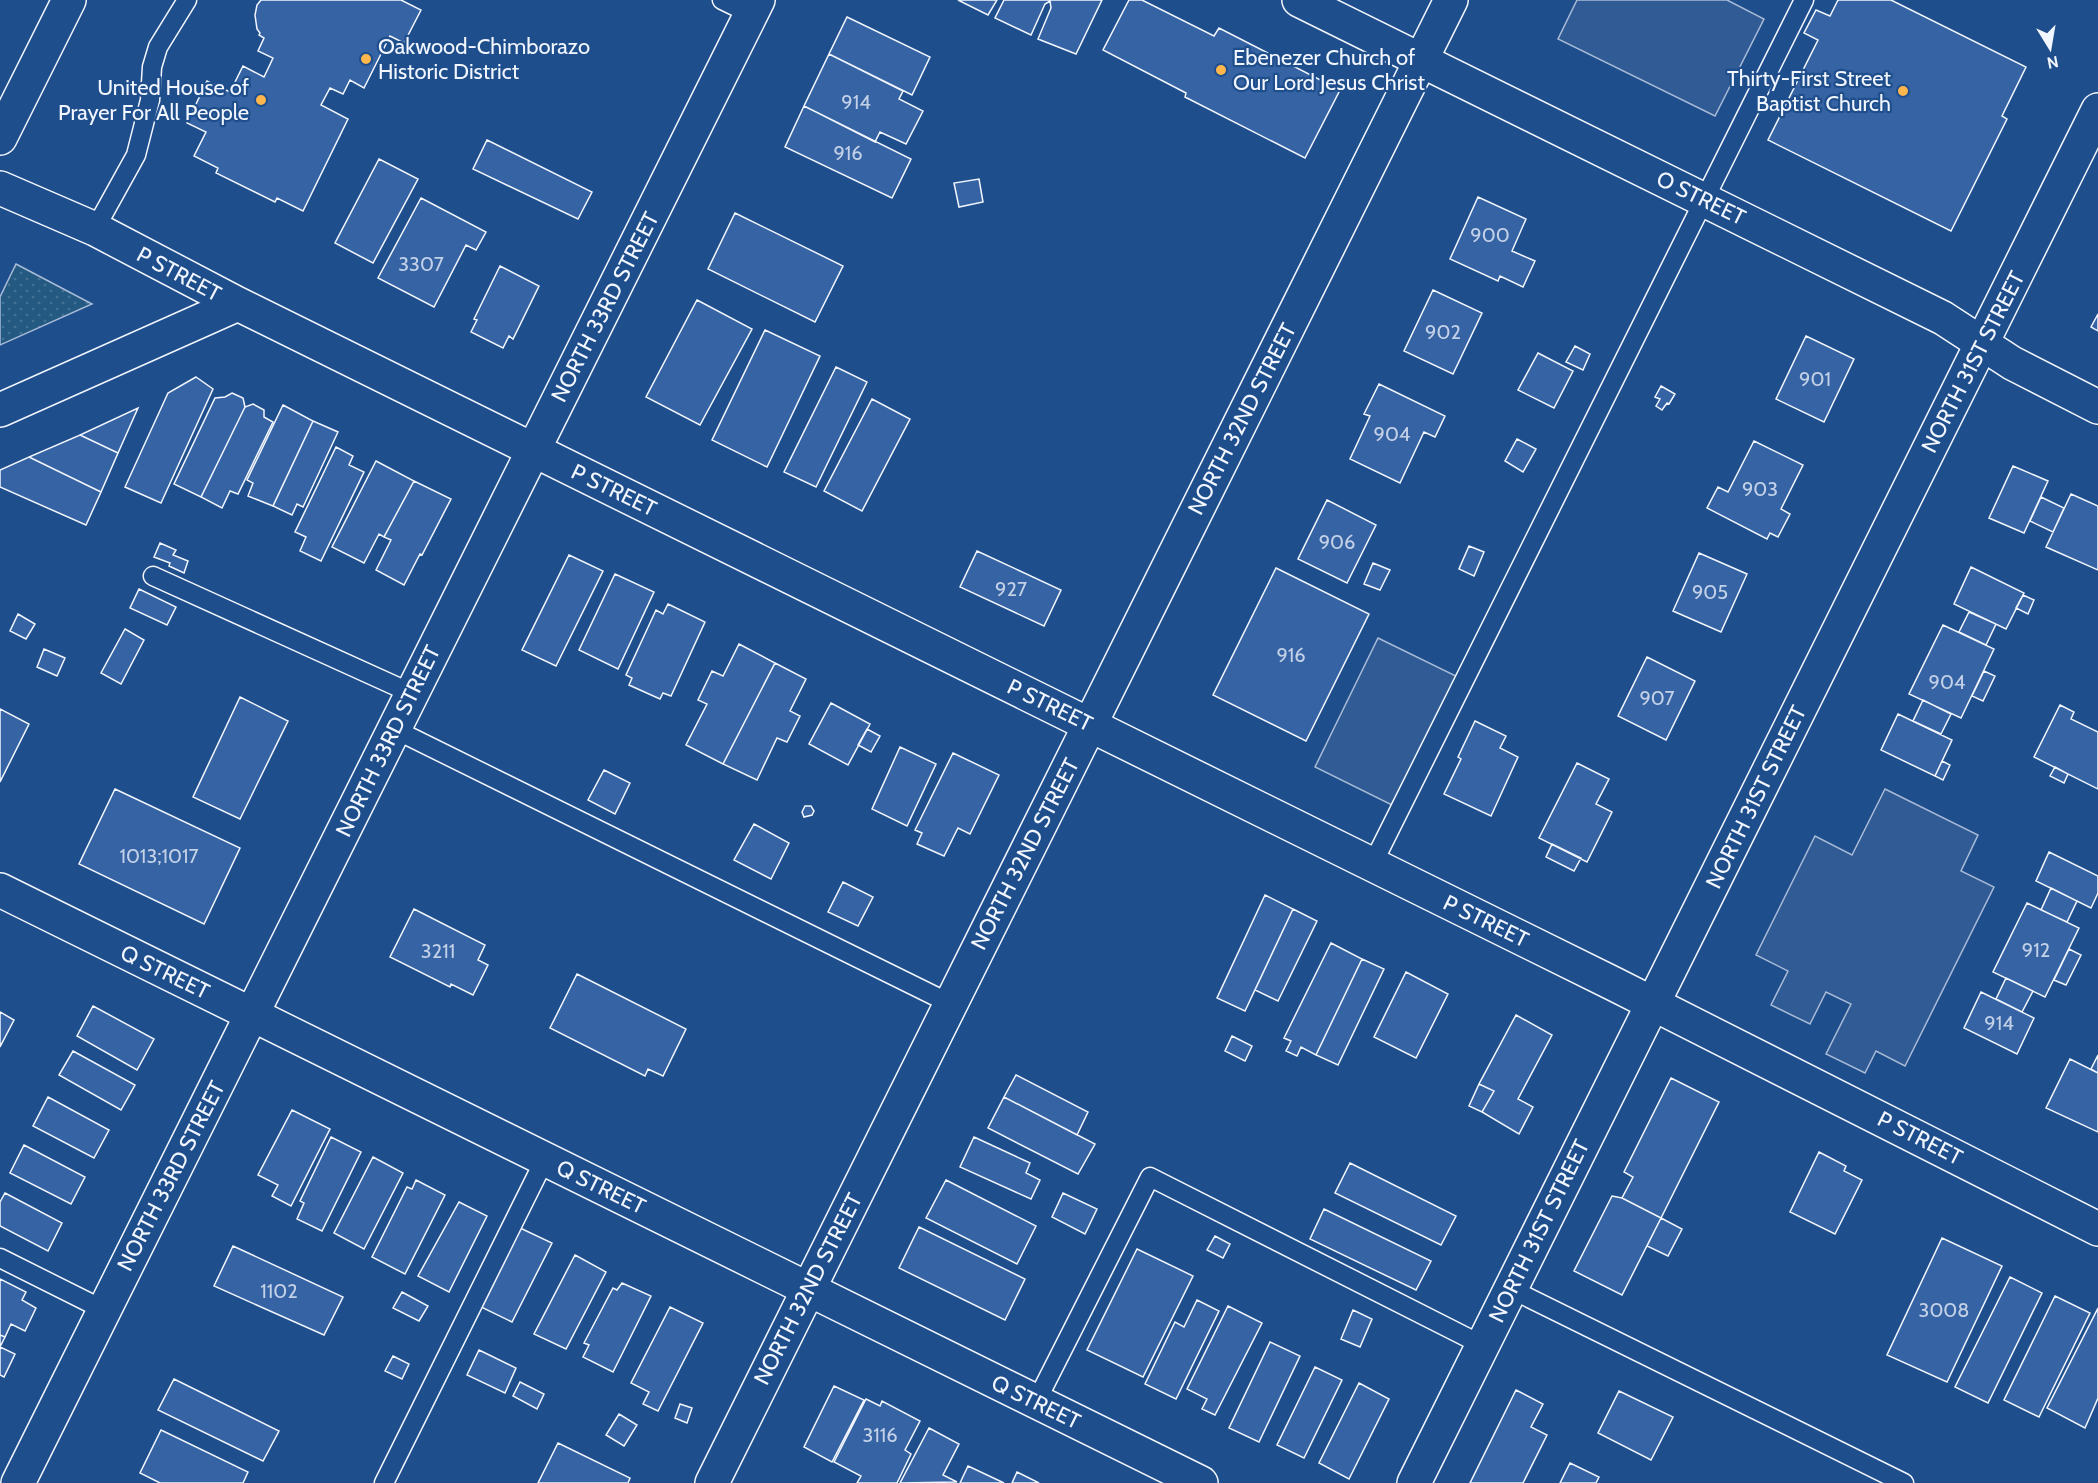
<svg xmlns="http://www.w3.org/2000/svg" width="2098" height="1483" viewBox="0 0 2098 1483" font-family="Cabin,sans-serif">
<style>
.grass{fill:url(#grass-dots);stroke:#a8bbd7;stroke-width:1.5}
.parking{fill:#305b95;stroke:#a8bbd7;stroke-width:1.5}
.building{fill:#3563a3;stroke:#f2f6ff;stroke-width:1.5}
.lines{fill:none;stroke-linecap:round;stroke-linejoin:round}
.lane-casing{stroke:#f2f6ff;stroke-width:21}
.street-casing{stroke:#f2f6ff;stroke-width:36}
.secondary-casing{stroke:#f2f6ff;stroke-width:36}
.lane{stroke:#1f4e8c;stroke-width:18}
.street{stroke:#1f4e8c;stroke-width:33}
.secondary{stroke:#1f4e8c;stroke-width:33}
.poi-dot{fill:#ffb74d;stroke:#1f4e8c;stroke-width:2}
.labels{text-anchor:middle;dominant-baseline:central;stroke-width:4.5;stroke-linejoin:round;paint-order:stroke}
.number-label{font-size:20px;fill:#c3d1e8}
.poi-label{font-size:22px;fill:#f2f6ff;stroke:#1f4e8c;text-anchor:start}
.street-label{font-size:22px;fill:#f2f6ff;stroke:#1f4e8c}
</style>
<defs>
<pattern id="grass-dots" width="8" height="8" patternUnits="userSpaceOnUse" patternTransform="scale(1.5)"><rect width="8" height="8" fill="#245a82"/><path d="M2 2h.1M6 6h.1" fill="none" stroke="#447295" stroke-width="1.8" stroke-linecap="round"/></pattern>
</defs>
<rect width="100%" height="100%" fill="#1f4e8c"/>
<path class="grass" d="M16,264L92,304L0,345V297Z"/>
<path class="parking" d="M1577,0H1727L1764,19L1715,116L1558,39Z
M1378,638L1460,678L1396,807L1315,767Z
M1885,789L1978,835L1961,871L1994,887L1905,1066L1876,1051L1865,1073L1826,1054L1851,1004L1826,992L1810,1024L1771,1005L1788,971L1756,955L1815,836L1852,855Z"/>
<path class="building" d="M261,0H401L421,10L404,43L390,36L364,88L350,80L343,94L330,88L321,105L348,119L303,211L277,198L275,202L216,173L218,168L194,156L206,132L187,123L207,81L230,92L243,66L264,77L273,58L258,51L264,38L259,35L260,33L257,29L255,15L257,5Z
M958,0H997L988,15Z
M1004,0H1102L1076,54L1038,39L1051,8L1050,1L1045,4L1031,35L995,18Z
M1129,0H1142L1214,36L1219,28L1340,90L1305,158L1185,97L1186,93L1103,50Z
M1838,0H1891L2026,67L2002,116L2007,119L1951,231L1768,140L1818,40L1804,33L1816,10L1830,16Z
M847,17L930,57L912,95L829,54Z
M829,54L903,91L899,99L923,111L906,144L880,132L875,142L804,106Z
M804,106L911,159L892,198L785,147Z
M487,140L592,192L578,219L473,169Z
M379,159L418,179L373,263L335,243Z
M979,179L983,202L959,207L954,183Z
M1478,197L1526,219L1512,251L1535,261L1523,287L1500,276L1498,281L1450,259Z
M421,198L486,232L476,250L466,245L434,307L378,278Z
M735,213L843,266L815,322L708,269Z
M500,266L539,286L513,339L509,336L503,348L471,332L477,320L474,319Z
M1433,290L1482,313L1453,374L1404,351Z
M697,300L752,329L700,425L646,397Z
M2098,314V331L2091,327Z
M765,330L820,356L767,467L712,440Z
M1806,336L1854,359L1824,422L1776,399Z
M1575,346L1590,354L1583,370L1566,362Z
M1538,353L1573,371L1554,408L1518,390Z
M836,367L867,382L816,487L784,472Z
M196,377L213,389L161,503L125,487L168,393Z
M1379,384L1445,416L1435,437L1424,432L1400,483L1350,459L1370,416L1364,414Z
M1661,386L1675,394L1669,404L1667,403L1662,410L1656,406L1660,399L1655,397Z
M232,393L243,398L245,407L201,497L174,484L215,398L225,397Z
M872,399L910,419L862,511L824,491Z
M253,404L264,410V417L273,422L238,494L230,491L222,508L201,497L245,407Z
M283,405L313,421L273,506L248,496L253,483L247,480Z
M138,408L118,453L80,435Z
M313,421L338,432L303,507L297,504L292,515L273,506Z
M80,435L118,453L101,492L29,457Z
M1517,439L1536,449L1523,472L1505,461Z
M1754,441L1803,465L1781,509L1790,514L1778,537L1770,533L1767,539L1707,508L1718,487L1728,492Z
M336,447L353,456L349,465L364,472L321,561L300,551L306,537L295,532Z
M29,457L101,492L86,525L0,487V470Z
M376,461L414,481L384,537L379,534L364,563L332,547Z
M2013,466L2048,481L2024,533L1989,518Z
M414,481L451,499L422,555L420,554L404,585L376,570L391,540L384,537Z
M2071,494L2098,506V570L2046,547Z
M2041,497L2064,508L2053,532L2030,521Z
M1327,500L1376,525L1347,583L1298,559Z
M160,543L176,550L173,555L188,561L184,573L169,566L170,563L154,557Z
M1469,546L1484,552L1474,576L1459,569Z
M977,551L1061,590L1044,626L960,587Z
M1699,553L1747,574L1721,632L1673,611Z
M569,555L603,571L556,666L522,650Z
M1373,563L1390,570L1380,590L1364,584Z
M1971,567L2024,593L2006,629L1954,604Z
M1276,568L1369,614L1306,741L1213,695Z
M615,574L654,592L618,669L579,650Z
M139,589L176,607L167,625L130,608Z
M2023,595L2034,600L2028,614L2016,608Z
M668,604L705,622L671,696L663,693L660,699L629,685L632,678L626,675L656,610L663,614Z
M1969,612L1996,624L1986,645L1959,632Z
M18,614L35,624L26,639L10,631Z
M1943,625L1994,649L1961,718L1909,694Z
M125,629L144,640L121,684L101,673Z
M739,644L775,663L723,764L686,745L707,704L698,700L712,671L723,676Z
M44,649L65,658L57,676L37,667Z
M1647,657L1695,681L1666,740L1618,716Z
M775,663L806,679L790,711L800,716L787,742L777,738L757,780L723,764Z
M1984,671L1995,676L1983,701L1972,696Z
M240,697L288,721L240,819L193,797Z
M1923,700L1951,714L1941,734L1913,721Z
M831,703L870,724L848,765L809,744Z
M2060,705L2074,712L2071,719L2098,732V789L2034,757Z
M0,709L29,724L0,782Z
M1898,714L1952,740L1935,776L1881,750Z
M1475,721L1506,736L1500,748L1518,757L1491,816L1444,794L1461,759L1458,757Z
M867,729L880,736L871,752L858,745Z
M900,747L936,764L907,826L872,809Z
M953,753L999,775L970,834L958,828L944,856L917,844L922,833L915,830Z
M1942,761L1950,765L1943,780L1935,776Z
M1577,763L1609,779L1596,804L1612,812L1587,862L1539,838Z
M2055,767L2068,774L2064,783L2050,776Z
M604,770L630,783L615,814L588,800Z
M115,789L240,848L204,924L79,864Z
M805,806H811L814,811L812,815L804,817L802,812Z
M754,824L789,843L771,879L734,860Z
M1552,844L1581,858L1574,871L1546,857Z
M2049,852L2098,876V893L2091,908L2036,881Z
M843,882L873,897L858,926L828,912Z
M2051,888L2077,901L2067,922L2041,910Z
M1265,895L1293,909L1245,1011L1217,998Z
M2027,903L2079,928L2045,997L1993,972Z
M414,909L485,945L478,960L488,965L473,995L451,984L450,987L390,957Z
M1293,909L1317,921L1278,1001L1255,990Z
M1331,943L1362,959L1316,1055L1301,1047L1297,1056L1286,1051L1291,1041L1284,1038Z
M2069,949L2081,955L2066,985L2054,980Z
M1362,959L1384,969L1338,1065L1316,1055Z
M1406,972L1448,994L1416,1058L1374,1037Z
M577,974L686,1029L663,1076L648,1069L645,1076L550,1028Z
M2006,978L2033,991L2022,1012L1996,999Z
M1981,992L2034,1018L2017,1054L1964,1028Z
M93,1006L154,1039L137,1070L77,1036Z
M0,1012L14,1020L0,1047Z
M1516,1015L1552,1035L1518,1099L1533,1107L1519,1134L1482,1112L1494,1091L1479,1084Z
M1232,1036L1252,1046L1245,1061L1225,1051Z
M73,1051L135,1085L121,1110L59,1075Z
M2098,1055V1073L2091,1069Z
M2070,1059L2098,1073V1132L2046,1108Z
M1016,1075L1088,1112L1077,1135L1004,1097Z
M1671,1078L1719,1102L1661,1218L1622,1198L1633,1177L1624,1172Z
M1479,1084L1494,1091L1482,1112L1469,1106Z
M48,1097L109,1130L94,1158L33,1126Z
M1004,1097L1095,1144L1078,1174L988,1128Z
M292,1110L330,1129L291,1206L272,1196L278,1185L258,1175Z
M331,1137L361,1152L322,1231L297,1219L304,1203L300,1201Z
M974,1137L1030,1163L1026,1173L1040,1180L1031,1199L960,1167Z
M24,1145L85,1177L71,1204L10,1173Z
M1819,1152L1846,1166L1844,1171L1862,1180L1835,1234L1790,1212Z
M373,1157L403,1173L364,1249L334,1233Z
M1350,1163L1456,1216L1441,1245L1335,1193Z
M416,1180L445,1195L405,1274L372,1257L407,1187L412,1189Z
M946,1180L1036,1226L1017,1264L926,1218Z
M5,1193L62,1223L48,1251L0,1226V1202Z
M1063,1193L1097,1209L1085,1234L1052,1217Z
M1612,1196L1622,1198L1661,1218L1622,1295L1574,1271Z
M459,1202L487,1216L449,1292L418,1276Z
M1324,1209L1431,1261L1416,1290L1310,1239Z
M1661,1218L1682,1229L1668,1256L1647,1246Z
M518,1227L552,1243L512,1322L479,1306Z
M919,1227L1025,1279L1005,1320L899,1268Z
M1215,1236L1230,1244L1223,1258L1207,1250Z
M1942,1238L2002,1266L1947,1382L1887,1355Z
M233,1246L343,1297L324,1335L214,1286Z
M1137,1249L1193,1276L1143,1377L1087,1350Z
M575,1255L606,1272L566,1349L534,1334Z
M2010,1277L2042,1293L1988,1403L1955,1387Z
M0,1279L26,1292L22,1300L36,1308L25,1331L11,1324L5,1337L0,1335Z
M622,1283L651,1296L613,1372L583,1357L589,1345L584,1343L613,1288L617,1290Z
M402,1292L428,1306L419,1321L393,1308Z
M2055,1296L2090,1313L2039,1417L2004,1400Z
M1197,1300L1219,1311L1176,1399L1145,1384L1175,1322L1184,1327Z
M1228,1306L1262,1323L1215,1415L1202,1409L1207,1399L1187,1389Z
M670,1307L703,1323L658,1411L643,1404L649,1392L631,1383Z
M2098,1308V1398L2085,1428L2047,1408Z
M1353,1310L1372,1319L1360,1347L1341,1339Z
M0,1335L5,1337L0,1347L15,1354L4,1377L0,1375Z
M1270,1342L1300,1356L1259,1442L1229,1428Z
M479,1350L516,1368L505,1393L467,1375Z
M393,1356L409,1364L402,1379L385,1371Z
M1315,1367L1342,1380L1304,1458L1277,1445Z
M174,1379L279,1431L263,1461L158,1410Z
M520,1382L544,1394L537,1409L513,1396Z
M1359,1383L1389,1399L1349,1479L1319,1463Z
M834,1386L864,1400L832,1462L804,1447Z
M1516,1390L1543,1404L1531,1427L1547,1435L1523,1483H1470Z
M1619,1391L1673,1417L1651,1460L1598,1433Z
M866,1399L880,1406L882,1401L920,1421L905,1450L911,1454L897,1483H857L861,1476L834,1462Z
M680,1404L692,1408L687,1423L675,1418Z
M619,1414L637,1425L624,1446L606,1435Z
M929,1428L959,1444L943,1475L957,1482L900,1483Z
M161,1430L248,1472L243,1483H160L140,1473Z
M558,1443L630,1478L628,1483H538Z
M1570,1463L1599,1477L1596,1483H1560Z
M968,1466L1004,1483H960Z
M1017,1472L1039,1483H1012Z"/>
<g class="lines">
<defs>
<path id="lane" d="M722,0L751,14
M95,229L136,155L150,100L152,67L158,47L187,0
M153,576L411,693
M394,729L951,1004
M1372,865L1804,0
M0,1258L104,1310
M1511,1289L1904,1483
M1036,1402L1150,1177L1482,1345
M384,1483L545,1159"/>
<path id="street" d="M1299,0L1943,318L2012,363L2098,407
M0,138L69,0
M0,188L95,229L238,304L1614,984L2098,1229
M0,410L238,304
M18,1483L758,0
M712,1483L1451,0"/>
<path id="secondary" d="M0,890L1201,1483
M1414,1483L2098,110"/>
</defs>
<use href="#lane" class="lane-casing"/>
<use href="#street" class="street-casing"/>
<use href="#secondary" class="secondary-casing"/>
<use href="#lane" class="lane"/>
<use href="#street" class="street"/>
<use href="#secondary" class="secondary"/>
</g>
<g class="poi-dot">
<circle cx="366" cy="59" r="6"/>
<circle cx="1221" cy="70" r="6"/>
<circle cx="1903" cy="91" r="6"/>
<circle cx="261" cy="100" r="6"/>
</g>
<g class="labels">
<g class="number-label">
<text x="856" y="102">914</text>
<text x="848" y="153">916</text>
<text x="1490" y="235">900</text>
<text x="421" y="264">3307</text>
<text x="1443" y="332">902</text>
<text x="1815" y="379">901</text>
<text x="1392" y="434">904</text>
<text x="1760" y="489">903</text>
<text x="1337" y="542">906</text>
<text x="1011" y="589">927</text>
<text x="1710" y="592">905</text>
<text x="1291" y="655">916</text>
<text x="1947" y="682">904</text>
<text x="1657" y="698">907</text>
<text x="159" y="856">1013;1017</text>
<text x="2036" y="950">912</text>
<text x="438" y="951">3211</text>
<text x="1999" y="1023">914</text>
<text x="279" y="1291">1102</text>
<text x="1944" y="1310">3008</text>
<text x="880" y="1435">3116</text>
</g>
<g class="poi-label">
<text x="378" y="46">Oakwood-Chimborazo<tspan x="378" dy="25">Historic District</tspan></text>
<text x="1233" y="57">Ebenezer Church of<tspan x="1233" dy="25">Our Lord Jesus Christ</tspan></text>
<text x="1891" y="78" text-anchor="end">Thirty-First Street<tspan x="1891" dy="25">Baptist Church</tspan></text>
<text x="249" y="87" text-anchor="end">United House of<tspan x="249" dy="25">Prayer For All People</tspan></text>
</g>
<g class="street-label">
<text transform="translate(1701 198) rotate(26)">O STREET</text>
<text transform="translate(179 274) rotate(28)">P STREET</text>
<text transform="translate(605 307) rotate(-63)">NORTH 33RD STREET</text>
<text transform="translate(1973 362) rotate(-63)">NORTH 31ST STREET</text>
<text transform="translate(1242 419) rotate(-63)">NORTH 32ND STREET</text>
<text transform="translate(614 490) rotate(26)">P STREET</text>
<text transform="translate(1050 705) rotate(26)">P STREET</text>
<text transform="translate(388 741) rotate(-64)">NORTH 33RD STREET</text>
<text transform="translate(1756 797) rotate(-64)">NORTH 31ST STREET</text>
<text transform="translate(1025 854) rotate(-63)">NORTH 32ND STREET</text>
<text transform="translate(1486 921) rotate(26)">P STREET</text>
<text transform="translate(165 972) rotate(26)">Q STREET</text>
<text transform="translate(1920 1138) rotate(27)">P STREET</text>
<text transform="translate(171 1176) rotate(-63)">NORTH 33RD STREET</text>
<text transform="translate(601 1187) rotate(26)">Q STREET</text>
<text transform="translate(1539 1231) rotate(-64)">NORTH 31ST STREET</text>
<text transform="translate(808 1289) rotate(-63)">NORTH 32ND STREET</text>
<text transform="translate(1036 1402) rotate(26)">Q STREET</text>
</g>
</g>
<g transform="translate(2050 48) rotate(169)" stroke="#1f4e8c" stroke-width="4.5" paint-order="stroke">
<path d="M0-4.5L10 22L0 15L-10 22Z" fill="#f2f6ff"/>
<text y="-9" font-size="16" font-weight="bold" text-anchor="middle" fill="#f2f6ff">N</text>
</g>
</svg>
